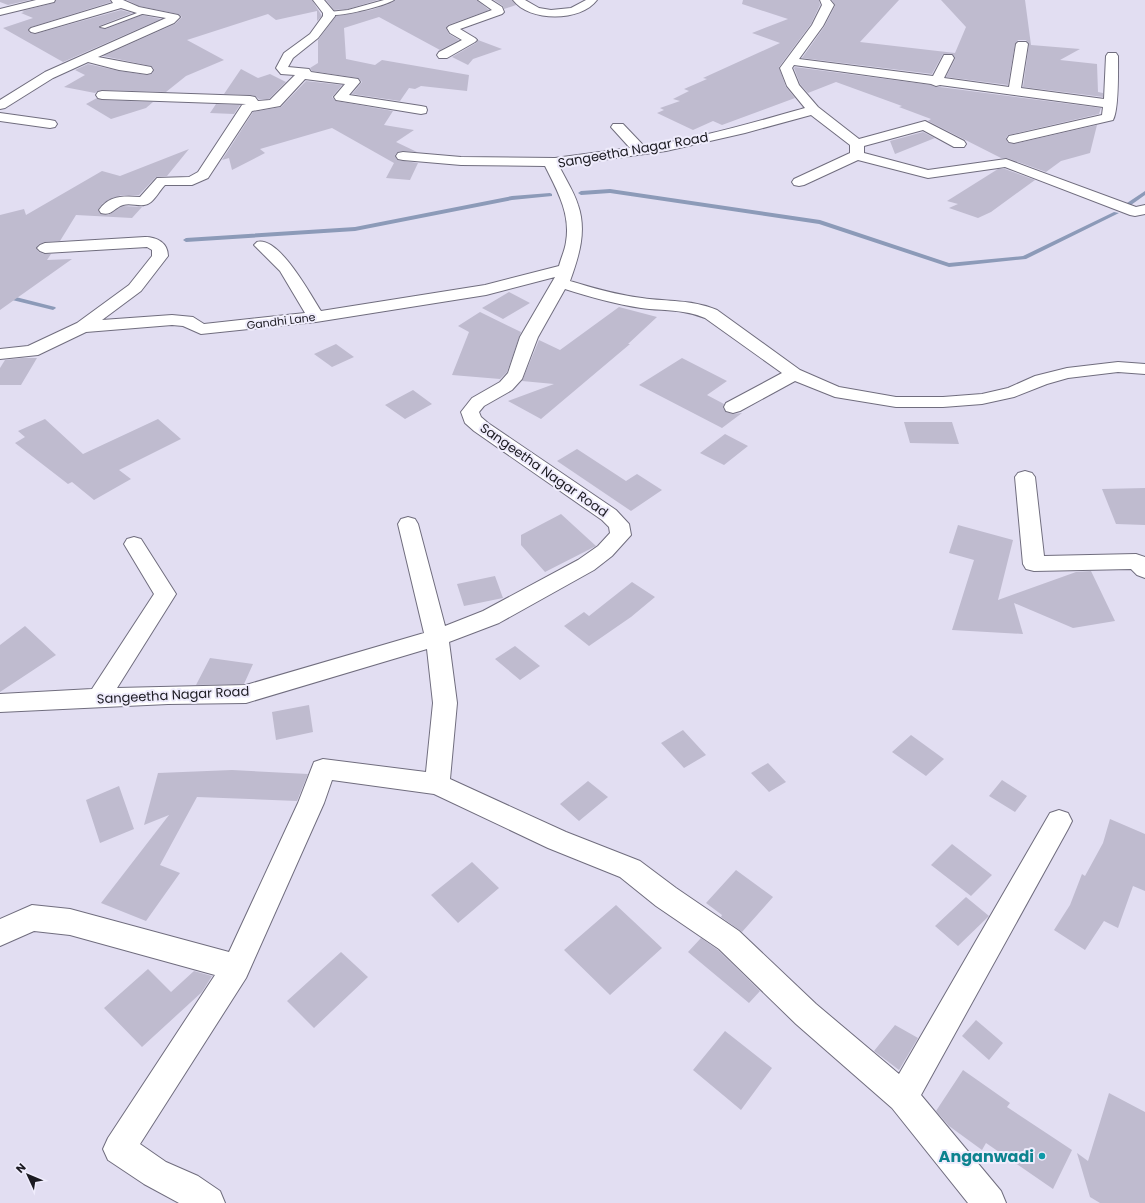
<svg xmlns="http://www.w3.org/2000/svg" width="1145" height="1203" viewBox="0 0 1145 1203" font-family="Poppins,sans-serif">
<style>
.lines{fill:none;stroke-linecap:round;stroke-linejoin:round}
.stream{fill:#8c9ab8;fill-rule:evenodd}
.building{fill:#bfbbcf}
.lane-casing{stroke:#706d7e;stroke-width:2}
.street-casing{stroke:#706d7e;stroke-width:2}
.lane{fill:#fff;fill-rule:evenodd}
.street{fill:#fff;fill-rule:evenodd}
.culture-dot{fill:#0f9aa8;stroke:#efecfc;stroke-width:1.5}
.labels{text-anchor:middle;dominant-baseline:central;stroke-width:4;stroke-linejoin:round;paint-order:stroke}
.far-street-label{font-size:11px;fill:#1b1a21;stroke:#efecfc}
.street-label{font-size:13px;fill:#1b1a21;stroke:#efecfc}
.near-culture-label{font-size:16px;font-weight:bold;fill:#0d838f;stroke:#efecfc;text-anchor:end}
</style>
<rect width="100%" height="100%" fill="#e2def2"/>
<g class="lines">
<path class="stream" d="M610,189L820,220L949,263L1023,256L1114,212L1119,213L1026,259L949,267L819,224L610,193L581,195L578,193L581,191Z
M1145,191V195L1131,205H1127V203Z
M550,193L552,194V196L512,200L355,231L186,242L183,240L186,238L355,227L512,196Z
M0,293L55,307L56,308L53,310L0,297Z"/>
</g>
<path class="building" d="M0,0H30L8,5L0,2Z
M56,0H110L111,2L31,27L28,30L30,33L35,34L121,10L132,13L99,26V28L106,29L142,15L161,19L63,62L3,28L33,18L21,13L24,12L22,11L54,3Z
M127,0H312L322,16L317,21V11L276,20L268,14L187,40L224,60L186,76L166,92L102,90L98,91L95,93L64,87L85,75L75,70L88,64L119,71L147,75L152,74L154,69L151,66L103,56L175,24L182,17L178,14L139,6Z
M326,0H378L348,9L334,10Z
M395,0H477L489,10L448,25L446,28L449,34L459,40L440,50L379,17L344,28L346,59L375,65L382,60L469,75L467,91L421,86L415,89L409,88L400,101L352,94L362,82L358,78L312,71L310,68L318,63V40L336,16L371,10L389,4Z
M494,0H512L516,5L504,9L503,6Z
M743,0H819L820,5L811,24L779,67L786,87L795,98L722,125L713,121L693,130L657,113L664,110L660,108L680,101L673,99L689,91L684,89L707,79L703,78L780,43L752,33L788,19L742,4Z
M832,0H899L860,42L955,53L966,27L941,0H1025L1031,45L1080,49L1060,60L1097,64L1098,92L1103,93V97L1023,87L1029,44L1026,40H1018L1015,44L1008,85L946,77L955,59L952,54H943L932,74L802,58L824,27L835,6Z
M478,40L502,49L473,59L468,65L452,57L476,43Z
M795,67L931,85L935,87H940L1101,108L1099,114L1008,135L1006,138L1008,143L1014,144L1097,125L1090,153L1061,161L1046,172L1007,158H1001L928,121L931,119L899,107L902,106L836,82L808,93L800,84L794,68Z
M241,69L258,78L270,74L286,82L269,99H259L255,96L250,95L224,94Z
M306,81L342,85L332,97L336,101L393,111L384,125L414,130L396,142L417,152L403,151L398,152L395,155L398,160L418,163L410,180L386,178L394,163L332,128L260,149L265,153L232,170L229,158L222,160L253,112L281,107Z
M97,98L102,100L153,102L146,108L111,119L86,104Z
M216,104L240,105L234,114L210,113Z
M923,132L935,138L895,154L890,141Z
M189,149L167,176L156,177L139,195H122L112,198L102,204L98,210L101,214L108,215L123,206L142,207L132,218L76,215L60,241L45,242L39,244L36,248L39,252L44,254H51L47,260L72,259L0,310V215L24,209L26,215L102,171L120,176Z
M998,169H1005L1035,180L991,212L978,218L949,208L958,204L947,201Z
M509,292L530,303L503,319L482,308Z
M619,307L657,317L628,344H630L541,419L508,401L554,384L522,381L539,340L560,350Z
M480,312L521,332L507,372L500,379L452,375L469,332L458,326Z
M336,344L354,357L332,367L314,354Z
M22,358H37L21,385H0V368L5,360Z
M682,358L727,381L707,395L724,404L723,408L726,412L733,414L742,413L722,428L639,385Z
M413,390L432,404L405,419L385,405Z
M45,419L83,454L158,419L181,439L119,470L131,479L94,500L72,482L68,484L15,443L25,437L18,431Z
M904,422H952L959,444L910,443Z
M725,434L748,446L724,465L700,453Z
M577,449L626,481L637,474L662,490L631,511L557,461Z
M1145,488V525L1116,524L1102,489Z
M561,514L596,546L545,572L521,545V535Z
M958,525L1013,540L998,600L1076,572L1091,571L1115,621L1073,628L1014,603L1023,634L952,630L974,560L949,553Z
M495,576L503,598L464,606L457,584Z
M632,582L655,597L631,617L589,646L564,626L584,612L589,616Z
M25,626L56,655L0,692V645Z
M515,646L540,666L520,680L495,659Z
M210,658L253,664L244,684L196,685Z
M309,705L313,732L276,740L272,712Z
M683,730L706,755L684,768L661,743Z
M911,735L944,759L926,776L892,752Z
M768,763L786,782L769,792L751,773Z
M232,770L308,774L297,801L197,797L160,865L180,873L146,921L101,903L169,815L144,825L158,773Z
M1002,780L1027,796L1015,812L989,796Z
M588,781L608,797L579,821L560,804Z
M119,786L134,829L100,843L86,800Z
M1110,819L1145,834V891L1133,886L1118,928L1104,921L1085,950L1054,930L1070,905L1082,874L1085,876L1103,843Z
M952,844L992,875L971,896L931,865Z
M472,862L499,888L458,923L431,895Z
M736,870L773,897L742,932L721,917L722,915L706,903Z
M966,897L989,916L958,946L935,926Z
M616,905L662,948L610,995L564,950Z
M701,938L718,950L760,991L749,1003L688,952Z
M341,952L368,977L314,1028L287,1001Z
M148,969L171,992L194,971L212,976L202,992L142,1047L104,1008Z
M976,1020L1003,1043L989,1060L962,1036Z
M895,1025L918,1038L899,1070L874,1051Z
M725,1031L772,1068L741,1110L693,1070Z
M963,1070L1010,1103L1007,1107L1072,1150L1053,1189L986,1143L982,1150L949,1126L936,1111Z
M1109,1093L1145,1112V1203H1100L1090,1197L1077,1153L1088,1161Z"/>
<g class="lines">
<defs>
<path id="lane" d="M384,0H394C385,6 334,19 326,14L329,12L348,10Z
M145,10L150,11L105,28L100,27Z"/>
<path id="street" d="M36,0H55L54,2L0,15V9Z
M111,0H123L139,7L178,15L180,17L174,23L98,57L151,67L153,70L151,73L147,74L119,70L88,62L53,78L5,108L0,109V100L45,72L166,18L137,13L121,8L35,33L31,32L29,30L31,28L113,3Z
M313,0H324L335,13V16L318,38L293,58L288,67L309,69L311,72L358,79L360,82L349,95L421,106L426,107L427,110L426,113L421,114L336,100L334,97L345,84L305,79L280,106L252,111L208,178L192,185H165C160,190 156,198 151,202C143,209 132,202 123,205C114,208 112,216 101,213L99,210C109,195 124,196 140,197L157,178L189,177L198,172L242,105L246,104L102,99L98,98L96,95L98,92L102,91L250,96L255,97L258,101L270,100L295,75L281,74L276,68L284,53L310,34L323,16V13Z
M478,0H491L502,7L504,12L502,14L460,29L475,38L477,40L475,42L447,58H439L437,55L439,52L462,40L450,33L447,28L449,26L492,10Z
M513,0H525L539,8L551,10L571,8L586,0H597C581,22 529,22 513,0Z
M820,0H830L834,5L823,26L799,59L933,76L944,55H952L954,58L944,78L1009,87L1016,44L1018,42H1026L1028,44L1021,88L1104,99L1106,56L1108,53H1116L1118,56C1118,69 1119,110 1113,120L1014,143L1009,142L1007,139L1009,136L1102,115L1103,107L940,85L936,86L931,84L794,65L792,68L799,85L818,107L859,139L925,121L964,141L966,144L964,147H954L923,130L864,146V153L928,170L1006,159L1136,207L1145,205V214L1135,216L1130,215L1005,167L928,178L858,160L804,185L799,186L794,185L792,182L794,179L850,153V145L811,115L745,133L666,151L559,166C565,178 574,192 578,205C587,231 579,256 570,281C593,288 617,295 642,298C669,302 690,299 717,310L800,370L839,387L896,397H943L982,394L1008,388L1035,376L1067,368L1118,362L1145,364V374L1118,372L1068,378L1047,384L1014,397L982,404L943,407H896L835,397L795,381L740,411L733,413L726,411L724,407L726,403L782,373L705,318C684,309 663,311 641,308C615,304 590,297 565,289L538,337L522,379L512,390L484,406L479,412L481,417L488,423L616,510L629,524L631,535L612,556L594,570L499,623L449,642L457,703L450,779L566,832L640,861L676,888L739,931L816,1004L899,1074L1050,813L1059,810L1068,813L1072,821L1068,829L921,1095L1001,1191L1006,1203H968L892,1108L796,1024L719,949L656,906L620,877L548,848L434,794L332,780L324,803L246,978L140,1144L166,1162L198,1176L220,1191L225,1203H179L144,1184L108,1160L103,1149L108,1138L215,975L70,935L34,931L0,946V919L32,905L70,909L229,952L298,803L314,762L323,759L426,772L433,703L427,649L246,703L168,704L0,712V694L92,689L154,594L124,544L127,539L134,537L141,539L176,594L117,688L246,685L424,633L398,524L401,519L408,517L415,519L418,524L445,626L483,611L578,560L598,546L610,533L609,527L602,520L474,431L465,423L461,412L472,398L500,382L508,373L520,337L555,277L486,295L316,322L201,334L183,326L172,325L86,332L38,355L0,359V349L28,346L77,323L129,285L152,256V250L147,247L45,253L40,251L37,248L40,245L45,243L145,237C157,237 168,243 168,256L141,291L102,320L172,315L193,317L204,324L305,313L280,271L254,245L257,242C279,236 310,294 321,311L485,285L559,266C561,258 565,250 566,242C571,214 557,190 545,166L461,165L403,160L398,159L396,156L398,153L403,152L461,157L555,158L630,148L611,127L613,124H623L644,146C698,139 752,123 805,108L787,86L780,68L812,25L822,5Z
M0,113L50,120L55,121L57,124L55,127L50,128L0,121Z
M1025,471L1032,473L1035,477L1044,556L1136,554L1145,557V578L1137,575L1131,569L1034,571L1026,569L1023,564L1015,477L1018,473Z"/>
</defs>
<use href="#lane" class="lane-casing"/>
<use href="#street" class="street-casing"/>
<use href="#lane" class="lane"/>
<use href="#street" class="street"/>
</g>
<circle class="culture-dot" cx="1042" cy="1156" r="4"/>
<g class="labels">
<g class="far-street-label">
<text transform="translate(281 321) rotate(-7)">Gandhi Lane</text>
</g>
<g class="street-label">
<text transform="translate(633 150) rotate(-10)">Sangeetha Nagar Road</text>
<text transform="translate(544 470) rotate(35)">Sangeetha Nagar Road</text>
<text transform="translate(173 695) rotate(-3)">Sangeetha Nagar Road</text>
</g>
<g class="near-culture-label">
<text x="1034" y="1156">Anganwadi</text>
</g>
</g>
<g transform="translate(28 1175) rotate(314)" stroke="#efecfc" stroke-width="3" paint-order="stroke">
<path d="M0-3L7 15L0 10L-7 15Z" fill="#1b1a21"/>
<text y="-6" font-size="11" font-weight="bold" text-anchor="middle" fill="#1b1a21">N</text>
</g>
</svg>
